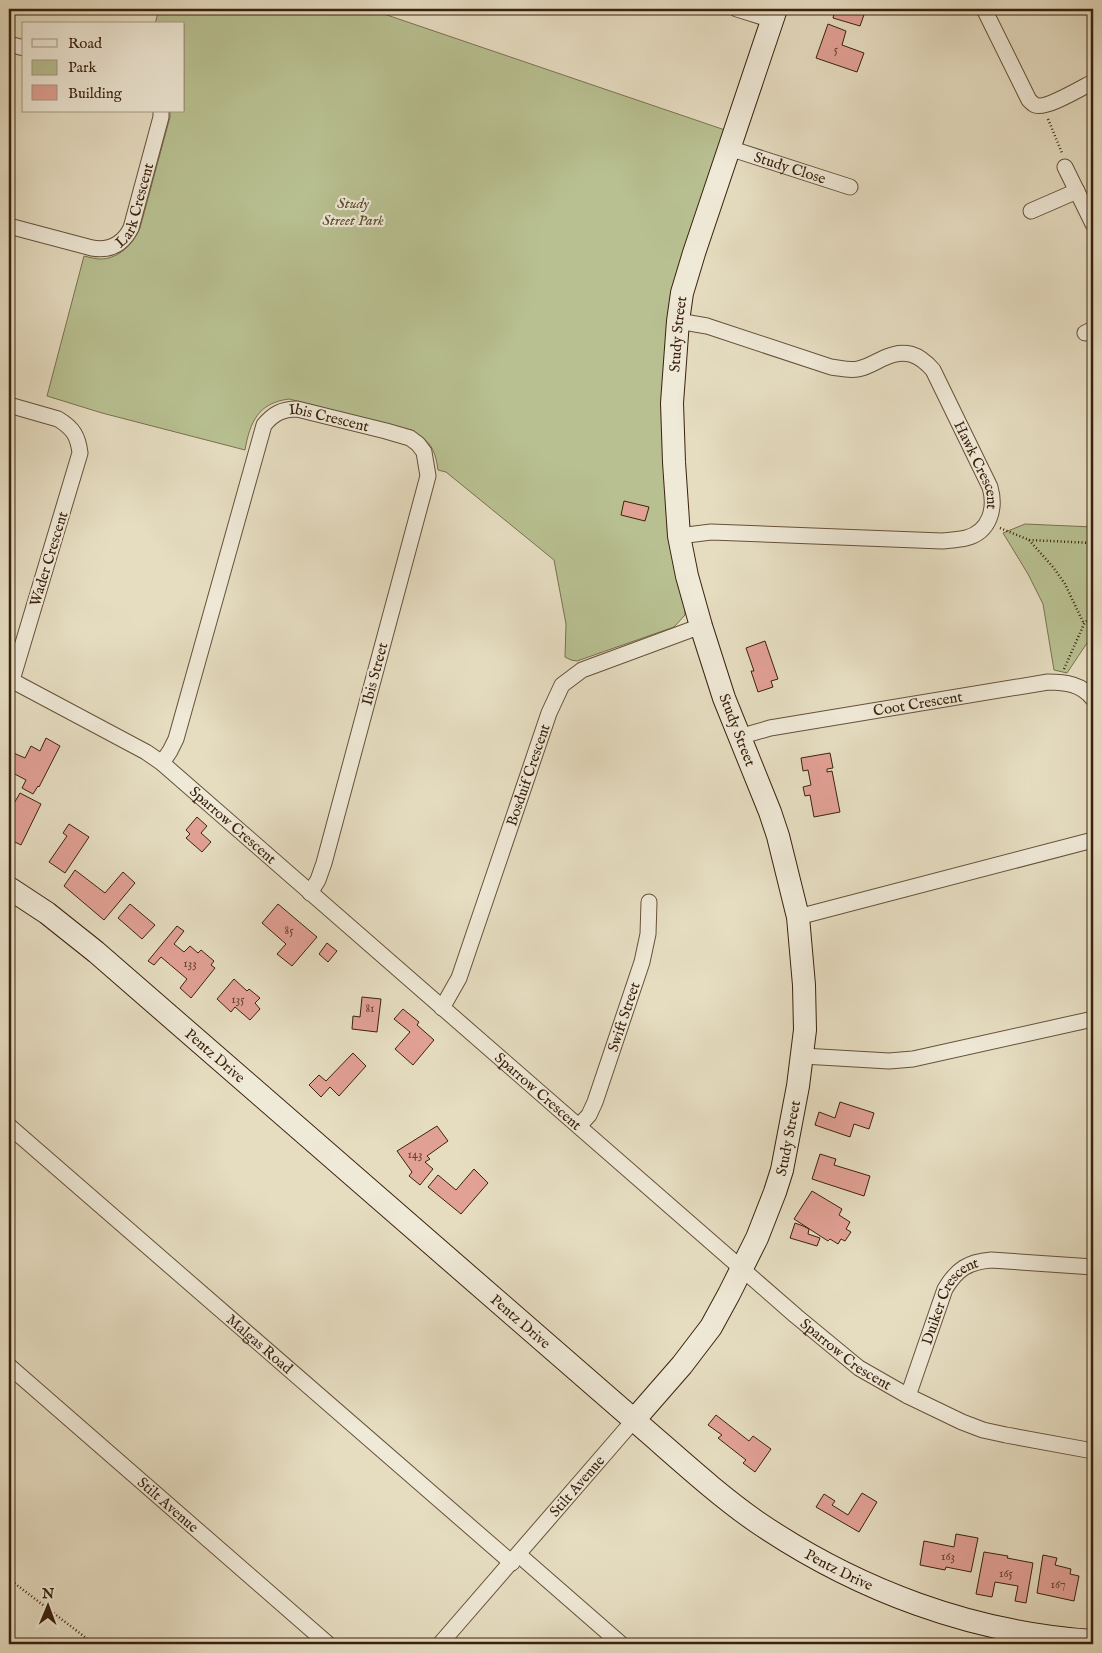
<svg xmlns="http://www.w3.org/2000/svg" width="1102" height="1653" viewBox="0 0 1102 1653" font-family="'IM FELL English',serif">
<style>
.green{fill:#b8c091;stroke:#7a714f}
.building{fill:#e2a195;stroke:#3b220d}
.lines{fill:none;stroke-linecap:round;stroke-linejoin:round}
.street-casing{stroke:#66513a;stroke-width:17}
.secondary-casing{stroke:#3b220d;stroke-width:24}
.path{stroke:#3b220d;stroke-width:2.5;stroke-dasharray:1 2.5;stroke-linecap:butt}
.street{stroke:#efe9d7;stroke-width:15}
.secondary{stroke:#efe9d7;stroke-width:22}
.labels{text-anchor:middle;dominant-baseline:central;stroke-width:4.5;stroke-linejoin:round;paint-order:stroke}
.number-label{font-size:12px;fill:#65422f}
.street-label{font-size:15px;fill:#3b220d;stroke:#efe9d7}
.park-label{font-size:15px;font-style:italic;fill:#5a4a2e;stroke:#efe9d7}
</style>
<rect width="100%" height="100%" fill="#e6ddc1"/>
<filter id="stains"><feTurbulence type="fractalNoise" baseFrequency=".004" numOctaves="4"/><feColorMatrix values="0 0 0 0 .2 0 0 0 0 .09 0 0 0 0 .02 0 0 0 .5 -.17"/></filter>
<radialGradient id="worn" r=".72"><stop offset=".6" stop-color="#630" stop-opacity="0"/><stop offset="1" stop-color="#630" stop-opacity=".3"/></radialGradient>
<path class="green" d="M159,9H378L381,13L725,130L679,276L685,608V615L674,627L577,661L571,660L565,657L566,624L554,560L446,472L438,470C435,448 430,441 411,430L289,399C258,403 250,422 245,450L102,413L47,396L84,256C89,257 95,259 100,259C119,259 133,244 140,228L170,117V111H184V24H155Z
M1025,524L1093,527V634L1067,673L1054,670L1043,604L1028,574L1003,533Z"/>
<path class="building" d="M835,9H866L860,26L833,18Z
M828,24L846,31L842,45L864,53L857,72L816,58Z
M624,501L649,507L645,521L621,515Z
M765,641L778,679L771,681L773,687L758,692L751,671H754L746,648Z
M46,738L60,746L39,787L38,786L33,794L22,788L26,780L9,771V751L25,758L31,746L40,751Z
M830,753L833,768L827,769V772L832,771L840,812L814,817L810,795L805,796L803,787L811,785L808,770L803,771L801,758Z
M20,793L41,804L21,845L9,839V812Z
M197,817L207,826L201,833L211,842L202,852L186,838L190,834L186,830Z
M69,824L89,837L65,873L49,862L67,836L63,833Z
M75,870L105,893L123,872L135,883L104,920L64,886Z
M130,904L155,925L142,939L118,918Z
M278,904L317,937L292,966L277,954L286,944L262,923Z
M177,926L184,931L174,944L184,952L190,946L198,953L201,950L214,961L211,965L215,968L191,998L180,988L187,979L161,957L154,965L148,961Z
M327,943L337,951L328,962L319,954Z
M234,979L247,991L249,989L260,998L255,1003L260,1009L250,1020L235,1007L231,1012L217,999Z
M362,997L381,999L377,1032L352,1029L353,1016L360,1017Z
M403,1009L419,1022L417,1025L434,1040L413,1065L395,1049L410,1032L394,1019Z
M353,1053L366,1066L339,1096L330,1087L321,1097L309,1085L319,1075L326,1081Z
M840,1102L874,1113L869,1129L854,1124L850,1137L815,1125L819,1112L835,1118Z
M437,1126L448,1141L427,1156L430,1159L425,1162L433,1169L420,1185L409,1176L412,1172L397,1151Z
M820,1154L836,1159L834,1165L870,1176L864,1196L812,1179Z
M474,1169L488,1183L461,1214L428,1187L438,1175L456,1190Z
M812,1191L842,1209L839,1215L850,1222L846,1229L851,1232L845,1241L841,1239L838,1244L830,1239L828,1241L794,1219Z
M795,1223L803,1226L809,1229L808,1234L820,1238L817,1246L790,1238Z
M716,1415L749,1441L753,1436L771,1449L755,1472L743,1463L746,1460L718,1438L722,1435L708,1425Z
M862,1493L877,1502L859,1532L816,1507L824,1494L835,1501L832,1505L848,1515Z
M956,1534L978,1538L971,1572L946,1567L945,1570L920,1565L924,1541L954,1547Z
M984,1552L1008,1556L1007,1558L1033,1563L1026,1603L1015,1601L1018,1586L995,1582L992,1597L976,1594Z
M1043,1555L1057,1558L1055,1565L1071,1569L1070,1574L1079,1576L1074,1601L1037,1593Z"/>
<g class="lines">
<defs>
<g id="street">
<path d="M737,9L772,20"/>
<path d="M984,9L1029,100C1031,102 1033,104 1035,105C1045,110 1083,87 1093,82"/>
<path d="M9,44L24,48"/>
<path id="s1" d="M729,148L850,187"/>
<path d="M1065,167L1093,224"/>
<path d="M1031,211L1077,191"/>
<path id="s2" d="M9,226L92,248C110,251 123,244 131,228L161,117V111"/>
<path id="s3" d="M678,321L707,326L831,367C840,368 849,371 858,369C868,367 875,362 884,358C905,348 919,354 933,370L990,487C996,508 990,532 966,538C958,540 950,540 942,541L711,532L679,536"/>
<path d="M1085,333L1093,329"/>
<path d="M9,405L58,419C73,428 78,436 80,453L12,680"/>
<path id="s4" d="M9,679L146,752L162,763L796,1316L859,1368L908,1396L962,1422L983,1430L1006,1435L1093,1451"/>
<path id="s5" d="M739,737L770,728L1048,682C1065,682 1082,684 1093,699"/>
<path id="s6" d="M162,763L170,751L176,739L264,425C273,414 282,409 297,409L386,431L410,438L418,444L424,452L428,476L324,863L318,880L310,893"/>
<path d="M798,917L1093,840"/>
<path id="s7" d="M442,1008L459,978L549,713L562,685L582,670L701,626"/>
<path d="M803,1056L889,1061L913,1059L1093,1019"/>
<path id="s8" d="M9,1126L512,1563"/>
<path id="s9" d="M579,1126L589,1115L595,1102L642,962L648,934L649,902"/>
<path id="s10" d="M9,1366L328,1644"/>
<path id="s11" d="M908,1396L945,1289C957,1269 968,1262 991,1260L1093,1267"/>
<path d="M519,1555L621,1644"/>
<path id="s12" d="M440,1644L634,1420"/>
</g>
<g id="secondary">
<path id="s13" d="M9,888L47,913L96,952L634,1420C675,1455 714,1492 757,1522C857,1590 972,1633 1093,1641"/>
<path id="s14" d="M634,1420L682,1365L711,1327L729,1294L757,1238L775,1192L782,1170L798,1086L805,1030L804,985L798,917L778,836L770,812L724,698L701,626L687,576L679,536L674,462L672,403L678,321L682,293L694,253L776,9"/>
</g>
</defs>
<use href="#street" class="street-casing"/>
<use href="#secondary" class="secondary-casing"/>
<path class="path" d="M1048,119L1062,153
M1000,528L1029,540L1093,543
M1029,540L1053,567L1065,584L1084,624
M1064,669L1084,624L1093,614
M9,1579L94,1644"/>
<use href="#street" class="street"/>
<use href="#secondary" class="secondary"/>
</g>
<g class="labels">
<g class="number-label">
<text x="836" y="49">5</text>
<text x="289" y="930">85</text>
<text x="190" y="963">133</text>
<text x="238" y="999">135</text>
<text x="370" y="1008">81</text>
<text x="415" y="1154">143</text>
<text x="948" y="1556">163</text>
<text x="1006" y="1573">165</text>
<text x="1058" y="1584">167</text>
</g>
<g class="street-label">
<text stroke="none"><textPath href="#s1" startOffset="64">Study Close</textPath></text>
<text stroke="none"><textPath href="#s2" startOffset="156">Lark Crescent</textPath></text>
<text stroke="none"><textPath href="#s14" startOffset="1151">Study Street</textPath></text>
<text stroke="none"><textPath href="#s6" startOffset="425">Ibis Crescent</textPath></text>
<text stroke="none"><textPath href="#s3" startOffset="376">Hawk Crescent</textPath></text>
<text transform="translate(49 559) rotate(-73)">Wader Crescent</text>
<text transform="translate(375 674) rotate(-75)">Ibis Street</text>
<text stroke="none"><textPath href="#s5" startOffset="182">Coot Crescent</textPath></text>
<text transform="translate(737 730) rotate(69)">Study Street</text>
<text stroke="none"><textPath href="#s7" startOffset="249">Bosduif Crescent</textPath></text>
<text stroke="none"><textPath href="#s4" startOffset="269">Sparrow Crescent</textPath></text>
<text stroke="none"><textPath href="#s9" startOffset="119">Swift Street</textPath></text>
<text stroke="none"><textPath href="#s13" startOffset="266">Pentz Drive</textPath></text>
<text stroke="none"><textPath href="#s4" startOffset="674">Sparrow Crescent</textPath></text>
<text stroke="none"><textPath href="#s14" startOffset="326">Study Street</textPath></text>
<text stroke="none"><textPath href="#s11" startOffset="106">Duiker Crescent</textPath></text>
<text stroke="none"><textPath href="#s13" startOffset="671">Pentz Drive</textPath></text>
<text stroke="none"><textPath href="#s8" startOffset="332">Malgas Road</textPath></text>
<text stroke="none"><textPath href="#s4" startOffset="1079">Sparrow Crescent</textPath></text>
<text stroke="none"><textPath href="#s12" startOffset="209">Stilt Avenue</textPath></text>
<text stroke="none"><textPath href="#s10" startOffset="211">Stilt Avenue</textPath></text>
<text stroke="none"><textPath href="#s13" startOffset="1076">Pentz Drive</textPath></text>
</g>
<g class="park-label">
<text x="353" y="203">Study<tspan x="353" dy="17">Street Park</tspan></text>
</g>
</g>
<rect width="1102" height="1653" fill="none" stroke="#e6ddc1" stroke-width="30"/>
<rect x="10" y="10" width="1082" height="1633" fill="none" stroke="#3b220d" stroke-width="2.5"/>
<rect x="15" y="15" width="1072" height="1623" fill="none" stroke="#3b220d"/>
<rect x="22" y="22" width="162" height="90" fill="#efe9d7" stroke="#a79986"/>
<rect x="32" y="39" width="25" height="8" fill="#efe9d7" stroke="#a79986"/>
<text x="68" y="48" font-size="15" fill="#3b220d">Road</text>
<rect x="32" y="60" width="25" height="15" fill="#b8c091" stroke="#a79986"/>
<text x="68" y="72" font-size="15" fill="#3b220d">Park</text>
<rect x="32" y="85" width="25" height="15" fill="#e2a195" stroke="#a79986"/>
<text x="68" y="98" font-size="15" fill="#3b220d">Building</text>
<g transform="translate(48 1606) rotate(1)" stroke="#efe9d7" stroke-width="4" paint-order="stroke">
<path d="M0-4L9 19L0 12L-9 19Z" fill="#3b220d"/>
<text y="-8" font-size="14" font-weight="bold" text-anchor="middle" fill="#3b220d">N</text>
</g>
<rect width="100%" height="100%" filter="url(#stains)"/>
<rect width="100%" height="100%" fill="url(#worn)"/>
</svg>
